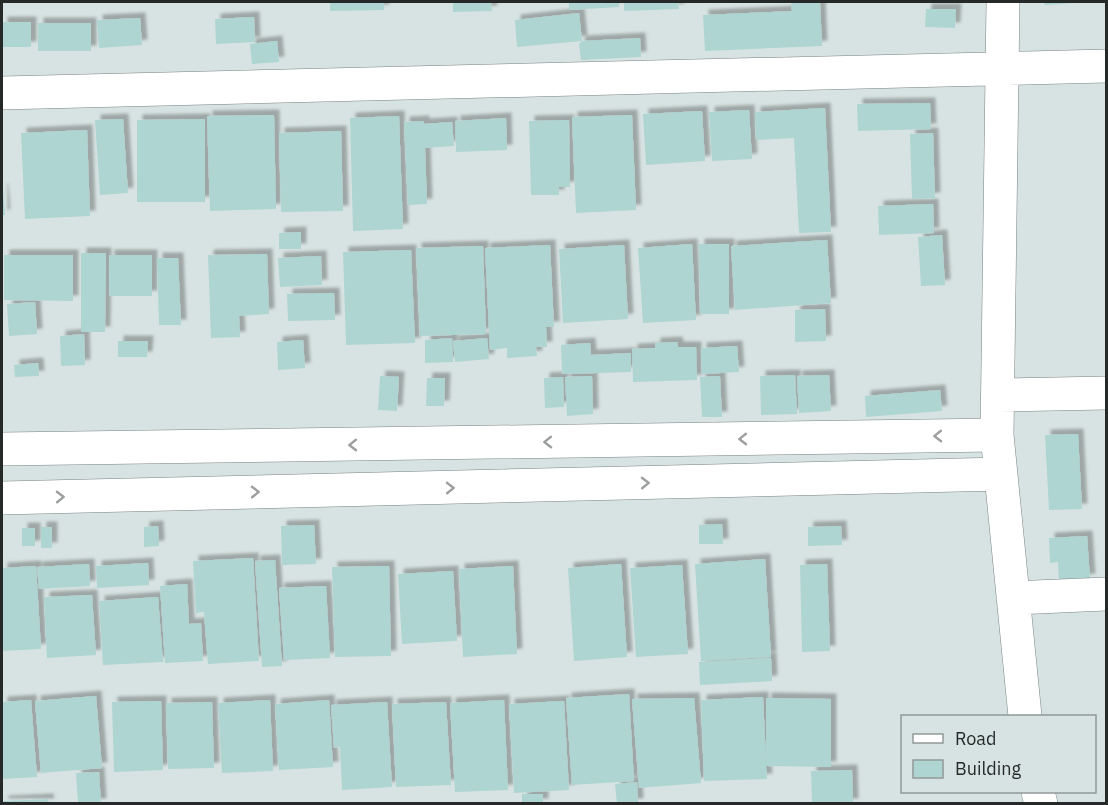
<svg xmlns="http://www.w3.org/2000/svg" width="1108" height="805" viewBox="0 0 1108 805" font-family="'IBM Plex Sans',sans-serif">
<style>
.building{fill:#aed5d2;filter:url(#shadow)}
.lines{fill:none;stroke-linecap:round;stroke-linejoin:round}
.minor-casing{stroke:#788382;stroke-width:34}
.minor{stroke:#fff;stroke-width:33}
.oneway{stroke:#9d9f9f}
</style>
<defs>
<filter id="shadow"><feDropShadow dx="5.5" dy="-5.5" stdDeviation="1.5" flood-color="#0004"/></filter>
</defs>
<rect width="100%" height="100%" fill="#d7e3e2"/>
<path class="building" d="M330,2H384V10L330,11Z
M453,2H491L492,11L453,12Z
M569,2H619V7L569,10Z
M624,2H678L679,9L624,11Z
M791,2H820L822,46L705,51L703,15L792,11Z
M1044,2H1074V3L1045,5Z
M926,9H956L955,28L925,27Z
M579,13L582,41L517,47L515,20Z
M254,17L255,42L216,44L215,19Z
M140,18L142,45L99,48L97,20Z
M2,22H31V47H2Z
M38,23H91V51H38Z
M640,38L641,57L581,60L579,44L582,41Z
M277,41L279,62L252,64L250,44Z
M930,103L931,129L858,131L857,104Z
M825,108L831,232L799,233L794,138L756,140L755,112Z
M749,110L752,159L712,161L709,112Z
M702,111L705,161L646,165L643,114Z
M274,115L276,209L210,211L207,116Z
M632,115L636,210L576,213L572,117Z
M399,116L403,229L353,231L350,118Z
M506,118L507,150L456,152L455,121Z
M123,119L128,193L100,195L95,120Z
M205,119V202H137V120Z
M569,120L570,187H559V195H531L529,121Z
M424,121V124L452,122L454,146L425,148L427,204L408,205L404,122Z
M87,130L90,216L25,219L21,133Z
M341,131L343,211L281,212L279,133Z
M933,133L935,198L912,199L910,134Z
M2,189H3L5,215H2Z
M933,204L934,233L879,235L878,206Z
M301,232V249H279V233Z
M942,235L945,285L921,286L918,237Z
M827,240L831,303L735,310L731,246Z
M692,244L696,320L643,323L638,248Z
M699,244H729V314H700Z
M550,245L554,327H546L547,347H536L537,356L507,358V348L490,350L485,248Z
M624,245L628,319L563,323L559,249Z
M483,246L486,334L420,336L416,248Z
M411,250L415,343L346,345L343,252Z
M81,253H106L105,332H81Z
M267,254L269,314L239,316L240,337L211,338L208,255Z
M4,255H73V301L4,300Z
M109,255H152V296H109Z
M321,256L322,285L280,287L278,258Z
M157,258H178L181,325H159Z
M334,293L335,320L288,321L287,294Z
M35,302L37,334L9,336L7,304Z
M825,309L826,341L795,342V310Z
M84,334L85,365L61,366L60,336Z
M452,338L453,362L425,363V340Z
M487,338L489,359L455,362L453,341Z
M303,340L305,368L278,370L277,342Z
M118,341H148L147,357H118Z
M677,342L678,347H696L697,380L633,382L632,349L655,348V343Z
M590,343L591,355L631,353V372L562,374L561,345Z
M737,346L739,372L702,374L701,348Z
M38,363L39,376L15,377L14,365Z
M795,375L797,414L761,415L760,376Z
M829,375L831,411L799,413L797,376Z
M380,376L399,377L397,411L378,410Z
M592,376L593,414L567,416L565,377Z
M720,376L722,417H702L700,377Z
M563,377L564,407L545,408L544,378Z
M427,378H445L444,406H426Z
M940,390L942,411L866,417L865,396Z
M1078,434L1082,509L1049,510L1045,435Z
M722,524L723,544H699V525Z
M314,525L316,564L282,565L281,526Z
M158,526L159,546L144,547V527Z
M841,526L842,545L808,546V527Z
M41,527H52V548H41Z
M22,528H35V546H22Z
M1087,536L1090,579L1059,581L1058,562L1050,563L1049,538Z
M253,558L259,661L208,664L204,612L196,613L193,561Z
M765,559L771,657L701,661L695,564Z
M275,560L282,666L262,667L255,561Z
M148,563L149,585L97,588L96,566Z
M89,564L90,586L39,589L37,567Z
M621,564L627,657L574,661L568,568Z
M827,564L830,651L802,652L800,565Z
M682,565L688,654L636,657L630,568Z
M36,566L41,649L2,651V568Z
M389,566L391,656L335,657L332,567Z
M513,566L517,654L463,657L459,569Z
M453,571L457,641L402,644L398,574Z
M187,584L189,624L201,623L203,661L165,663L160,586Z
M326,586L330,658L284,660L279,588Z
M92,595L96,655L47,658L44,597Z
M158,597L163,662L103,665L99,601Z
M771,658L772,681L700,685L699,662Z
M629,694L634,781L572,785L566,698Z
M96,696L102,768L41,773L35,701Z
M763,697L766,760V698L831,699V767L766,766L767,779L704,781L701,700Z
M694,698L701,783L639,788L632,699Z
M31,700L37,777L2,779V702Z
M270,700L273,771L222,773L218,703Z
M329,700L333,767L279,770L275,704Z
M504,700L508,790L455,792L450,703Z
M161,701L163,770L114,772L112,702Z
M564,701L569,790L514,793L509,704Z
M212,702L214,768L168,769L166,703Z
M387,702L392,787L342,790L340,747L334,748L331,705Z
M446,702L451,785L396,787L392,704Z
M852,770L853,804H812L811,771Z
M99,772L101,804H78L76,773Z
M637,782L638,804H617L615,784Z
M522,794H543V804H522Z
M48,799L49,804H3V801Z"/>
<g class="lines">
<defs>
<path id="minor" d="M1003,2L997,435L1025,716
M2,93L1106,66
M999,395L1106,393
M2,449L997,435
M2,498L1001,474
M1013,598L1106,594
M1038,792L1041,804"/>
</defs>
<use href="#minor" class="minor-casing"/>
<use href="#minor" class="minor"/>
</g>
<defs><path id="oneway-chevron" d="M-2-3.5L2.5 0L-2 3.5" fill="none" stroke-width="1.6" stroke-linecap="round" stroke-linejoin="round" transform="scale(1.5)"/></defs>
<g class="oneway">
<use href="#oneway-chevron" transform="translate(938 436) rotate(179)"/>
<use href="#oneway-chevron" transform="translate(743 439) rotate(179)"/>
<use href="#oneway-chevron" transform="translate(548 442) rotate(179)"/>
<use href="#oneway-chevron" transform="translate(353 445) rotate(179)"/>
<use href="#oneway-chevron" transform="translate(645 483) rotate(-1)"/>
<use href="#oneway-chevron" transform="translate(450 488) rotate(-1)"/>
<use href="#oneway-chevron" transform="translate(255 492) rotate(-1)"/>
<use href="#oneway-chevron" transform="translate(60 497) rotate(-1)"/>
</g>
<rect width="1108" height="805" fill="none" stroke="#252a29" stroke-width="6"/>
<rect x="901" y="715" width="195" height="78" fill="#d7e3e2" stroke="#909998" stroke-width="1.5"/>
<rect x="913" y="734" width="30" height="9" fill="#ffffff" stroke="#909998" stroke-width="1.5"/>
<text x="955" y="745" font-size="18" fill="#252a29">Road</text>
<rect x="913" y="760" width="30" height="18" fill="#aed5d2" stroke="#909998" stroke-width="1.5"/>
<text x="955" y="775" font-size="18" fill="#252a29">Building</text>
</svg>
